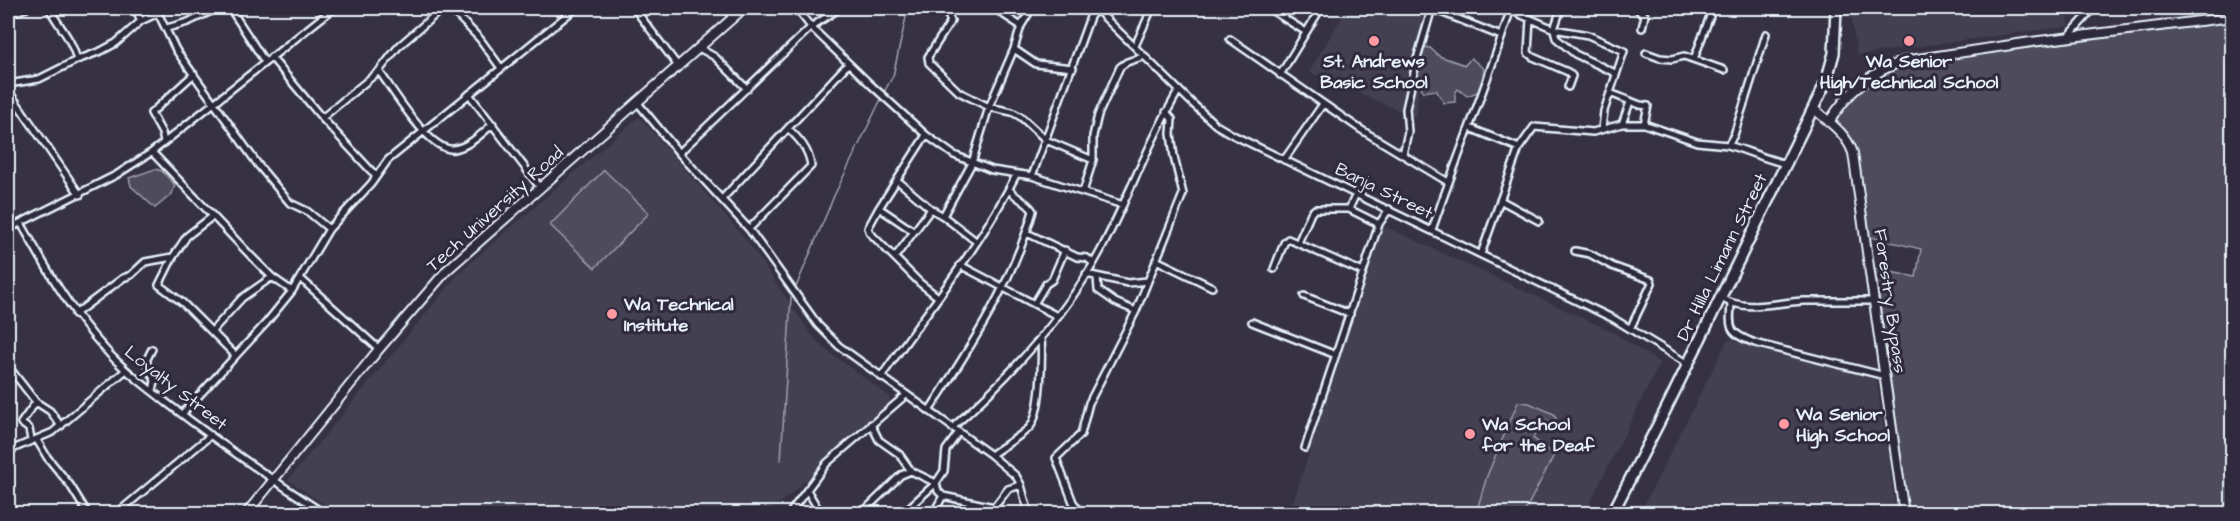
<svg xmlns="http://www.w3.org/2000/svg" width="2240" height="521" viewBox="0 0 2240 521" font-family="'Architects Daughter',sans-serif">
<style>
.built{fill:#433f51}
.green{fill:#4d4b5c;stroke:#9a9eaa;stroke-width:1.5}
.lines{fill:none;stroke-linecap:round;stroke-linejoin:round}
.stream{stroke:#a0a4af;stroke-width:1.5}
.street-casing{stroke:#e8f1f8;stroke-width:10}
.secondary-casing{stroke:#e8f1f8;stroke-width:12}
.highway-casing{stroke:#e8f1f8;stroke-width:14}
.street{stroke:#2f2a3d;stroke-width:5}
.secondary{stroke:#2f2a3d;stroke-width:8}
.highway{stroke:#2f2a3d;stroke-width:9}
.poi-dot{fill:#ff9aa2;stroke:#2f2a3d;stroke-width:2}
.labels{text-anchor:middle;dominant-baseline:central;stroke-width:6;stroke-linejoin:round;paint-order:stroke}
.poi-label{font-size:18px;font-weight:bold;fill:#e8f1f8;stroke:#2f2a3d;text-anchor:start}
.street-label{font-size:18px;fill:#e8f1f8;stroke:#2f2a3d}
</style>
<rect width="100%" height="100%" fill="#363244"/>
<filter id="ink" filterUnits="userSpaceOnUse"><feTurbulence type="fractalNoise" baseFrequency=".0167" numOctaves="2"/><feDisplacementMap in="SourceGraphic" scale="12" xChannelSelector="R" yChannelSelector="G"/><feConvolveMatrix kernelMatrix="1 2 1 2 8 2 1 2 1" color-interpolation-filters="sRGB"/></filter>
<g filter="url(#ink)">
<path class="built" d="M1347,8H1406L1428,17L1412,65L1418,90L1417,118L1309,72Z
M1850,8H2067L2069,26L1857,55Z
M637,118H640L747,241L813,337L825,349L889,396L890,402L790,495L767,513H337L288,480L461,271Z
M1384,226L1613,332L1660,363L1585,513L1289,514Z
M1728,339L1876,378L1896,513H1640Z"/>
<path class="green" d="M2232,22V513H1909L1875,269L1916,277L1921,249L1870,237L1858,153L1851,139L1837,121C1839,117 1840,111 1842,108C1855,88 1888,72 1909,63Z
M1424,47L1430,48L1439,56L1465,65L1471,58L1484,69L1480,91L1467,96L1458,89L1455,93V102L1444,103L1436,90L1423,92C1417,76 1415,62 1424,47Z
M155,169L162,171L175,185L172,194L155,208L131,186L129,178Z
M604,170L649,213L595,268L550,225Z
M1518,402L1529,403L1554,414L1556,419L1550,422L1541,420L1533,438L1554,455L1524,513H1476L1487,476Z"/>
<g class="lines">
<path class="stream" d="M884,92L893,76L908,8
M796,287L834,196L882,97
M781,460L791,297"/>
<defs>
<path id="street" d="M49,8C60,28 71,37 77,60
M135,8L141,21
M230,8L265,62
M450,8L480,39L501,68
M634,8L678,66
M729,8L731,18
M796,8L811,27L870,84L926,135L954,155L992,170L1032,176L1123,205
M944,8L951,21L928,57L929,63L959,92L989,107L1012,112L1021,117L1046,140L1093,160
M999,8L1001,13L1021,26
M1095,8L1193,104L1216,125L1233,135L1614,319L1688,364
M1268,8L1306,32
M1431,8L1501,36
M1557,8H1579
M1636,8L1645,15L1642,28
M1561,9L1554,29L1556,38L1575,54L1615,73
M1510,10L1554,29L1588,35L1624,51L1604,111L1602,129
M8,14L27,8
M1530,19L1528,53L1533,57L1568,72L1572,76L1568,87
M167,28L188,22L218,8
M1766,34L1734,135L1728,145C1748,151 1766,159 1786,164
M2068,37L2094,8
M1230,39L1360,129L1448,182
M1135,46L1152,8
M699,48L715,57L747,89
M1014,49L1036,64L1073,68
M1646,53L1660,58L1672,59L1684,56L1724,70
M271,57L322,118L376,176
M1694,59L1713,8
M379,71C393,90 430,153 454,149C470,146 481,134 493,124
M1280,75L1321,8
M8,84L39,79L77,60L101,51L116,43L141,21L158,13L176,50L259,166L290,203L307,211L329,229
M8,90L80,195
M469,94L539,186
M638,103L679,153L749,229L818,325L839,346L991,455L1016,476L1021,485L1029,514
M322,118L379,71L398,47L443,8
M1622,124L1630,102
M1644,124L1697,142L1728,145
M1470,128L1519,148L1534,127L1593,132L1622,124H1644L1648,106L1640,105L1610,93
M926,135L879,208L868,228L870,233L920,283L938,297
M164,142L162,133L151,113L194,74
M152,152L251,256L272,277L292,291
M679,153L811,27L840,8
M1403,154L1408,132L1406,109L1417,59L1432,8
M1284,160L1323,104
M1032,176L1090,17L1097,8
M898,181L931,209
M1083,192L1093,160V136L1098,115L1120,67L1127,62L1145,56
M723,198L848,64
M1500,200L1539,221
M879,208L913,231
M1349,209L1379,224
M213,216L187,236L173,257L159,285L183,303L235,355
M943,216L977,242
M21,223C46,268 70,311 105,349C123,370 146,386 167,403C218,442 271,479 325,514
M8,229L116,175L152,152L334,8
M749,229L811,166C809,149 799,139 788,128
M1432,230C1457,156 1488,83 1511,8
M1027,233L1077,257L1087,258L1093,263
M1298,243L1311,213L1315,209H1349L1356,194
M1575,251L1590,254L1612,266L1651,280L1652,283L1630,329
M1481,254L1519,148
M895,257L931,209L943,216L972,163L989,107L1014,49L1021,26L1032,8
M1156,260L1212,287
M960,265L1057,316
M1274,269L1284,243L1288,239L1363,272
M1086,274L1128,283L1148,281L1183,194L1174,157L1171,134L1172,119L1166,112
M1097,277L1098,290L1115,302L1136,311
M300,278L379,349
M1304,296L1350,314
M1721,298C1747,313 1776,302 1804,301C1828,301 1851,301 1875,301
M1034,304L1046,284L1052,280L1065,250
M1731,304C1729,330 1729,333 1755,343L1885,376
M75,314L123,278L131,275L145,262L173,257
M1252,322L1336,355
M212,331L242,298L272,277
M152,349L146,361L155,381L153,391
M8,366L36,402L50,411L61,426
M881,377C927,311 980,247 1016,175
M929,411C970,348 1012,284 1033,211C1027,201 1016,199 1009,189
M182,414L266,323L292,291L329,229L371,184L388,160L576,8
M871,424L879,440L899,454L911,471L936,483L938,491L943,496L933,514
M952,428C1009,377 1065,318 1101,250C1128,198 1149,141 1179,90
M31,440L29,429L21,423L36,402
M37,440L47,457L70,485L88,514
M1305,448L1379,224L1389,209
M8,451L53,432L126,370
M991,455C1003,446 1018,438 1029,428C1042,415 1042,355 1041,336
M807,490L821,514
M943,496L994,507
M116,514L211,435
M789,514L827,463L906,395
M861,514L901,475L911,471
M902,514L936,483L944,471L946,450L959,432
M989,514L1008,489L1021,485
M1082,514L1073,502L1056,458L1081,434L1089,403L1136,311L1148,281"/>
<path id="secondary" d="M1814,109C1830,123 1846,133 1853,153L1904,514
M1829,122C1848,92 1870,72 1904,61L2031,42L2232,17
M246,514L379,349L447,270L744,8"/>
<path id="highway" d="M1612,514L1666,409L1826,82L1834,53L1836,8"/>
</defs>
<use href="#street" class="street-casing"/>
<use href="#secondary" class="secondary-casing"/>
<use href="#highway" class="highway-casing"/>
<use href="#street" class="street"/>
<use href="#secondary" class="secondary"/>
<use href="#highway" class="highway"/>
</g>
</g>
<g class="poi-dot">
<circle cx="1374" cy="41" r="6"/>
<circle cx="1909" cy="41" r="6"/>
<circle cx="612" cy="314" r="6"/>
<circle cx="1784" cy="424" r="6"/>
<circle cx="1470" cy="434" r="6"/>
</g>
<g class="labels">
<g class="poi-label">
<text x="1374" y="61" text-anchor="middle">St. Andrews<tspan x="1374" dy="21">Basic School</tspan></text>
<text x="1909" y="61" text-anchor="middle">Wa Senior<tspan x="1909" dy="21">High/Technical School</tspan></text>
<text x="624" y="304">Wa Technical<tspan x="624" dy="21">Institute</tspan></text>
<text x="1796" y="414">Wa Senior<tspan x="1796" dy="21">High School</tspan></text>
<text x="1482" y="424">Wa School<tspan x="1482" dy="21">for the Deaf</tspan></text>
</g>
<g class="street-label">
<text transform="translate(1384 191) rotate(26)">Banja Street</text>
<text transform="translate(495 209) rotate(-42)">Tech University Road</text>
<text transform="translate(1722 257) rotate(-64)">Dr Hilla Limann Street</text>
<text transform="translate(1890 301) rotate(82)">Forestry Bypass</text>
<text transform="translate(176 388) rotate(38)">Loyalty Street</text>
</g>
</g>
<rect width="2240" height="521" fill="none" stroke="#2f2a3d" stroke-width="30"/>
<rect x="15" y="15" width="2210" height="491" fill="none" stroke="#e8f1f8" stroke-width="2" filter="url(#ink)"/>
</svg>
